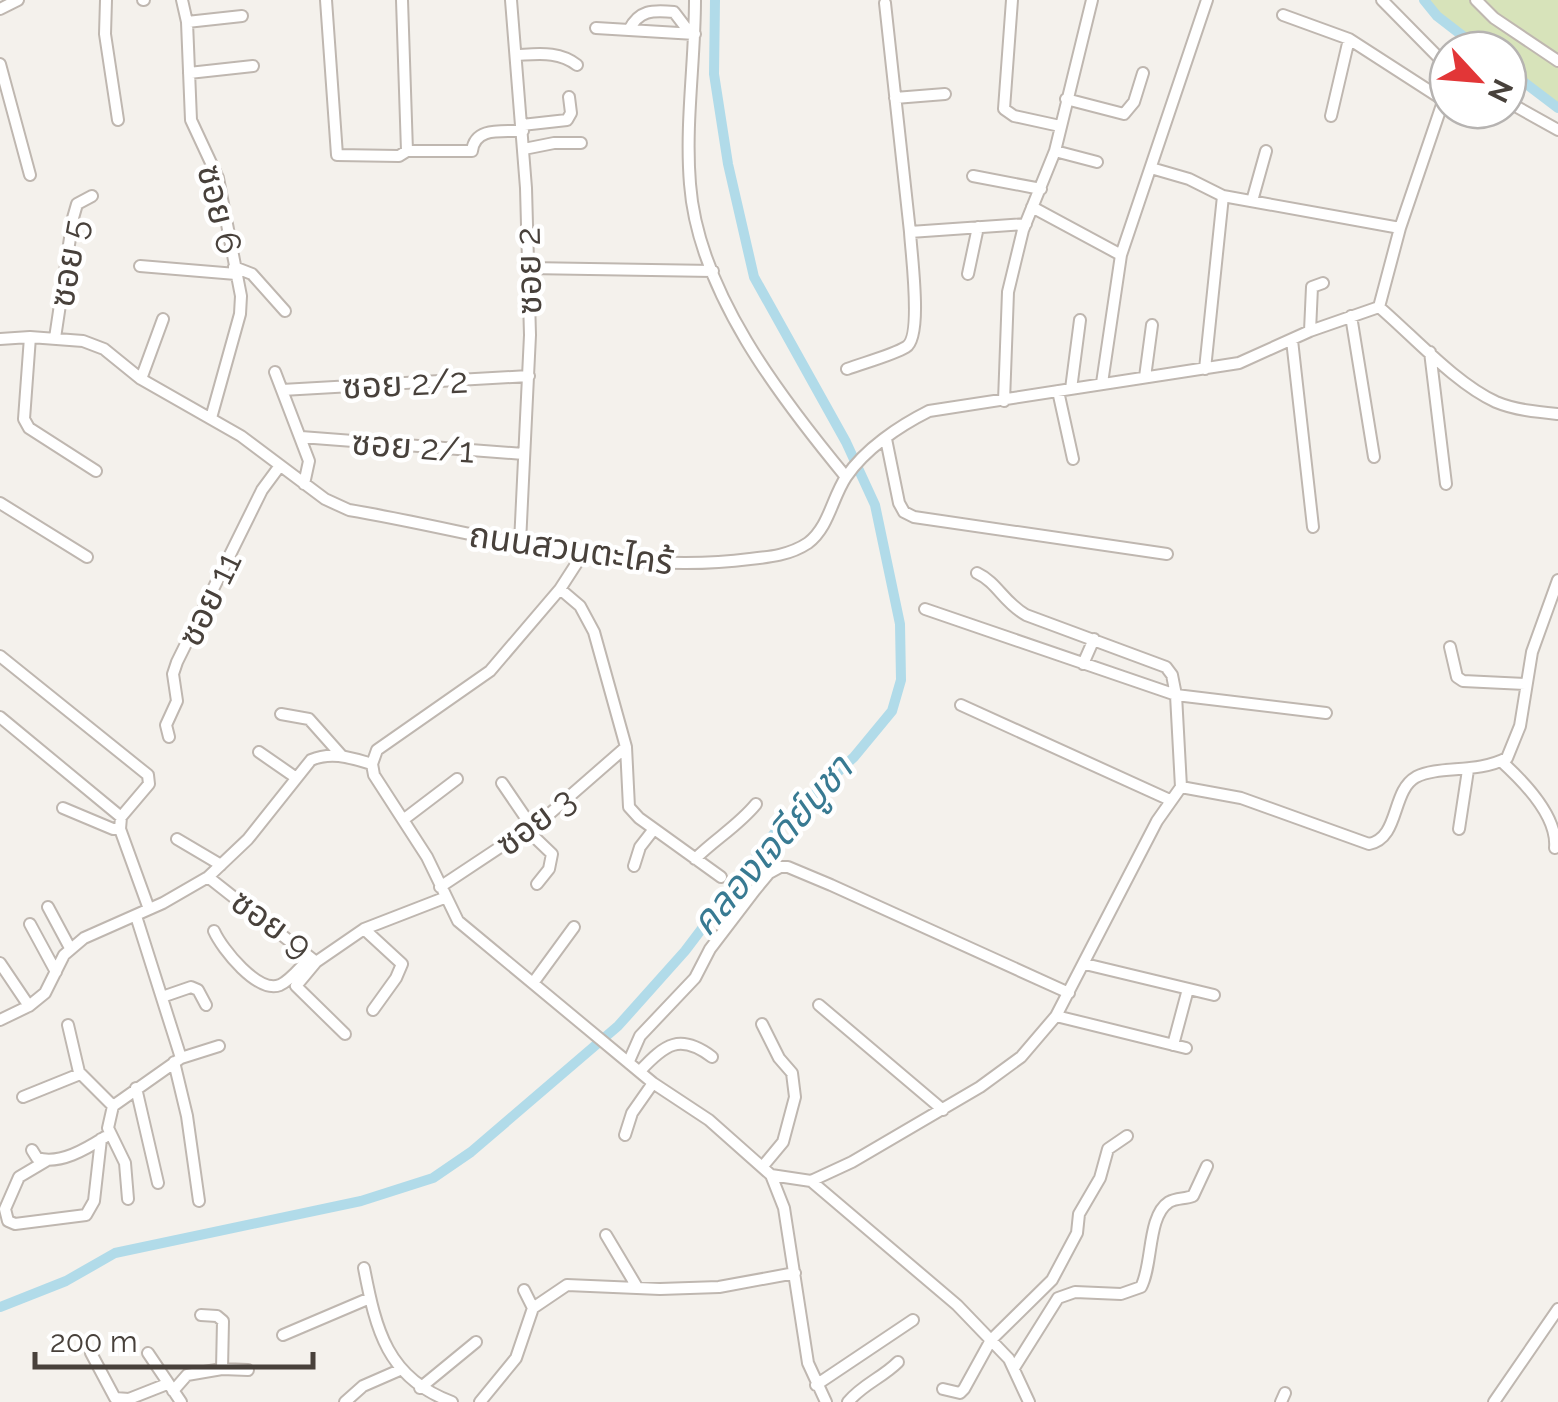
<svg xmlns="http://www.w3.org/2000/svg" width="1558" height="1402" viewBox="0 0 1558 1402" font-family="Raleway,'Noto Sans Thai',sans-serif">
<style>
.green{fill:#d7e3ba}
.lines{fill:none;stroke-linecap:round;stroke-linejoin:round}
.canal{stroke:#b1dbe9;stroke-width:10}
.minor-casing{stroke:#bfb7b0;stroke-width:14}
.minor{stroke:#fff;stroke-width:10}
.labels{text-anchor:middle;dominant-baseline:central;stroke-width:9;stroke-linejoin:round;paint-order:stroke}
.street-label{font-size:35px;fill:#48413b;stroke:#fff}
.water-label{font-size:38px;font-style:italic;fill:#387a92;stroke:#fff}
</style>
<rect width="100%" height="100%" fill="#f4f1ec"/>
<path class="green" d="M1424,0H1558V108L1508,70V50H1481L1437,16Z"/>
<g class="lines">
<path class="canal" d="M1424,0L1437,16L1481,50
M1508,70L1558,108
M0,1307L66,1281L115,1253L361,1201L433,1178L471,1152L618,1026L685,951L779,827L854,757L892,711L901,680L900,624L875,505L846,442L754,277L728,164L714,74L715,0"/>
<defs>
<path id="minor" d="M106,0L105,34L118,120
M143,0H144
M182,0L187,22L191,120L218,178L241,296L240,314L211,418
M326,0L337,155L399,156L407,151H472C475,126 503,132 523,131
M402,0L407,151
M511,0L526,188L530,335L520,543
M695,0C695,61 685,123 690,184C698,291 780,397 846,477
M1012,0L1004,109L1014,116L1060,126
M1382,0L1448,67
M1476,0L1494,18L1558,61
M885,3L910,232L1026,224
M0,9L18,0
M1283,15L1349,39L1442,99
M187,22L242,16
M596,28L695,34
M629,30C639,10 652,10 674,12L690,33
M517,55C539,54 559,51 577,65
M0,64L30,175
M189,73L253,66
M895,98L945,94
M1066,99L1124,114L1134,102L1143,73
M1508,102L1558,130
M1331,116L1349,39
M522,125L567,120L571,113L569,97
M524,149L554,143H581
M1055,151L1097,162
M1151,168L1189,179L1223,196L1400,228
M973,176L1041,189
M1252,201L1266,151
M1032,207L1121,255L1102,383
M1121,255L1207,0
M140,266L236,274
M234,267L252,274L285,311
M528,268L713,271
M968,274L978,227
M1379,307L1400,228L1448,87
M1351,316L1374,457
M1310,331L1312,287L1323,283
M30,337L24,419L29,428L96,471
M55,338L73,218L77,204L92,196
M0,339L30,337L83,341L104,349L141,379L241,436L325,499L349,510C481,532 615,577 750,559C770,557 790,555 808,543C829,527 832,498 846,477C865,449 899,426 929,411L1239,363L1310,331L1379,307C1413,336 1456,384 1496,402C1515,410 1537,412 1558,414
M1292,340L1313,527
M1430,352L1446,484
M847,369C863,363 893,355 906,347C923,337 911,253 910,232
M1205,369L1223,196
M275,372L309,461L304,484
M1145,377L1152,325
M141,379L163,319
M1071,389L1080,320
M282,390L529,376
M1058,391L1073,459
M1004,401L1008,292L1023,230L1055,151L1092,0
M301,437L524,454
M886,439L899,503L904,512L914,517L1167,554
M0,503L87,557
M582,555L560,589L490,671L377,750L372,764L374,775L427,857L458,921L653,1083L709,1120L771,1175L784,1208L808,1363L826,1402
M560,589L580,606L594,632L626,747L629,807L639,818L721,877
M925,609L1176,695L1326,713
M1450,647L1457,677L1463,681L1525,684
M0,656L148,775L149,784L121,817L120,829
M1083,664L1094,639
M961,705L1170,800
M281,714L309,719L341,755
M0,717L121,817
M169,737L166,725L177,701L173,674L177,662L262,490L279,467
M259,752L295,777
M1501,761C1522,780 1558,816 1555,848
M502,783L532,827
M1181,787L1241,798L1369,844C1400,838 1391,791 1416,777C1440,765 1476,774 1507,758L1520,726L1532,652L1558,580
M63,808L113,829H120L149,909
M403,820L457,779
M1459,829L1468,770
M527,830L552,854L549,869L537,884
M177,839L221,865
M695,859C715,839 738,826 756,804
M634,866L640,847L654,829
M208,877L316,962L364,929L444,898
M440,887L547,816L626,747
M48,907L70,948
M136,916L181,1058
M30,924L56,972
M364,929L402,964L396,978L373,1010
M214,931C222,949 258,994 280,985C291,980 301,966 310,958
M316,962L296,986L345,1034
M0,963L29,1006
M1085,964L1214,995
M533,983L574,927
M162,997L191,987L198,990L206,1005
M819,1005L943,1110
M1056,1016L1186,1048
M0,1020L29,1006L45,993L64,955L84,938L163,903L208,877L248,839L311,760C332,751 351,758 372,764
M762,1024L779,1058L792,1073L795,1097L783,1142L763,1166
M68,1025L79,1072L113,1106
M1173,1045L1188,989
M629,1061L640,1036L695,978L710,949L755,890L769,873L780,867H788L831,885L1069,993
M174,1062L187,1116L199,1201
M640,1071C665,1044 680,1033 712,1057
M136,1088L158,1183
M23,1097L80,1074
M625,1135L632,1113L653,1083
M32,1150L37,1158C60,1165 86,1149 105,1137
M46,1161L19,1177L5,1209L8,1221L15,1224L86,1215L94,1201L101,1139
M771,1175L811,1181L957,1305L1009,1359L1029,1402
M811,1181L852,1162L980,1087L1021,1057L1056,1016L1157,821L1181,787L1176,695L1172,675L1166,667L1026,615C1003,602 998,583 977,573
M128,1199L125,1163L108,1128L113,1106L181,1058L219,1046
M606,1235L637,1287
M364,1268C376,1330 387,1378 452,1402
M524,1290L533,1308
M283,1335L370,1298
M91,1353L115,1398L129,1399L167,1384
M148,1353L181,1402
M1014,1368L1058,1298L1075,1292L1121,1294L1141,1287C1153,1265 1147,1216 1169,1202C1176,1198 1185,1199 1193,1196L1207,1166
M222,1369L248,1370
M816,1385L913,1320
M420,1388L476,1342
M943,1389L960,1393L964,1389L991,1340L1052,1280L1077,1233L1079,1214L1100,1178L1108,1149L1127,1136
M173,1391L187,1375L222,1369L223,1321L217,1316L201,1315
M345,1402L363,1386L402,1369
M480,1402L516,1358L533,1308L567,1285L660,1289L719,1287L795,1273
M848,1402C863,1384 882,1378 898,1362
M1281,1402L1285,1393
M1494,1402L1558,1309"/>
</defs>
<use href="#minor" class="minor-casing"/>
<use href="#minor" class="minor"/>
</g>
<g class="labels">
<g class="street-label">
<text transform="translate(220 209) rotate(76)">ซอย 6</text>
<text transform="translate(68 263) rotate(-80)">ซอย 5</text>
<text transform="translate(528 271) rotate(-91)">ซอย 2</text>
<text transform="translate(405 383) rotate(-3)">ซอย 2/2</text>
<text transform="translate(413 446) rotate(4)">ซอย 2/1</text>
<text transform="translate(571 548) rotate(8)">ถนนสวนตะไคร้</text>
<text transform="translate(209 599) rotate(-64)">ซอย 11</text>
<text transform="translate(535 821) rotate(-37)">ซอย 3</text>
<text transform="translate(272 923) rotate(36)">ซอย 9</text>
</g>
<g class="water-label">
<text transform="translate(771 845) rotate(-49)">คลองเจดีย์บูชา</text>
</g>
</g>
<g transform="translate(1478 80) rotate(116)"><circle r="48" fill="#ffffff" stroke="#b6b3b1" stroke-width="2.5"/>
<path d="M0-8L18 38L0 25L-18 38Z" fill="#e23637"/>
<text y="-15" font-size="28" font-weight="bold" text-anchor="middle" fill="#48413b">N</text>
</g>
<path d="M35 1352v15h278v-15" fill="none" stroke="#48413b" stroke-width="5"/>
<text x="50" y="1352" font-size="30" fill="#48413b" stroke="#ffffff" stroke-width="8" paint-order="stroke">200 m</text>
</svg>
